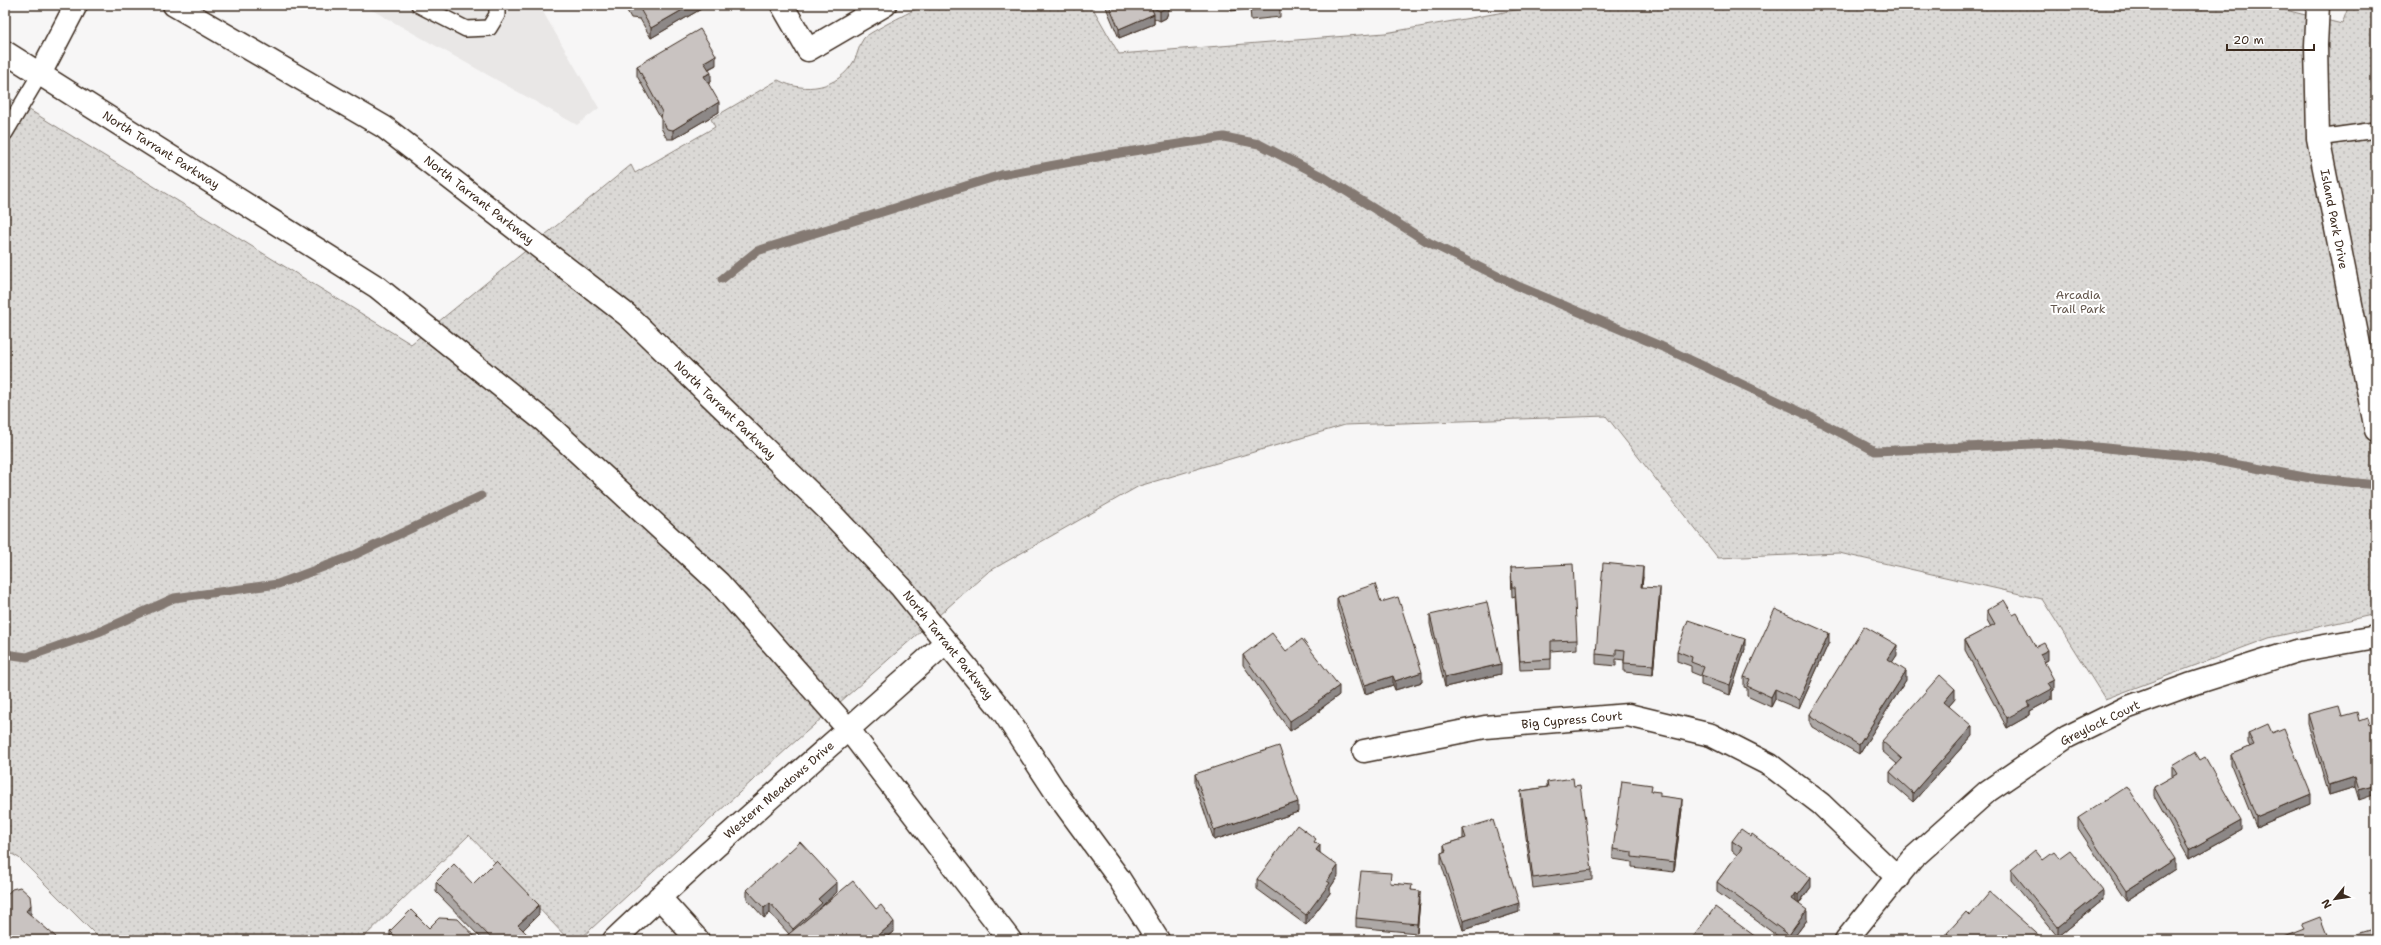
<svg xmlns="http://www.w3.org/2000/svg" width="2381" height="945" viewBox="0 0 2381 945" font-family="'Shantell Sans',sans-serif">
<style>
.built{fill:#e9e7e6}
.park{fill:url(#park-dots);stroke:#8b827a}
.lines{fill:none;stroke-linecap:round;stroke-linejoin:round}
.stream{stroke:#847972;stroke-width:9}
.lane-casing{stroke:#3b2a1e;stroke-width:18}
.street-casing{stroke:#3b2a1e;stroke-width:25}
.secondary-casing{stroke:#3b2a1e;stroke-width:25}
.primary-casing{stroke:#3b2a1e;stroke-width:25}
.lane{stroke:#fff;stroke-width:15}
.street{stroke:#fff;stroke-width:22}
.secondary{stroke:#fff;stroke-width:22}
.primary{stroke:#fff;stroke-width:22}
.wall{fill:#ada8a6;stroke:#3b2a1e}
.shaded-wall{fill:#8d8887;stroke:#3b2a1e}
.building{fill:#c9c3c1;stroke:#3b2a1e}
.labels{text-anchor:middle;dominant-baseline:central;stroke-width:4;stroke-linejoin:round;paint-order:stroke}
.street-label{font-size:12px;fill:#3b2a1e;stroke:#fff}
.park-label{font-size:12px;fill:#63564c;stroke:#fff}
</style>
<defs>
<pattern id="park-dots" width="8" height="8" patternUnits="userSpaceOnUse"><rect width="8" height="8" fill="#dbd9d6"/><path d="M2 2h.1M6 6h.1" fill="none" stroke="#bdbab7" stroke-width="1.8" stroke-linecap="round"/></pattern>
</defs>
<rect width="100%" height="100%" fill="#f7f6f6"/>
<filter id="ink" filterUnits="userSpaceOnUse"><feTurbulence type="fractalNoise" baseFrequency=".025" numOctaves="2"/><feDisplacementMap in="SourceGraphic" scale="8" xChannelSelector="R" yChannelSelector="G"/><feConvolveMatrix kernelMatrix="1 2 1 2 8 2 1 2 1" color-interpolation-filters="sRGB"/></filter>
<g filter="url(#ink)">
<path class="built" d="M363,5H539L599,108L577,125Z"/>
<path class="park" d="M923,5H1091L1119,54L1385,33L1544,5H2265L2342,24L2349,5H2376V614L2269,638L2105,699L2042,599L1839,553L1718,558L1606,416L1345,425L1139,486L988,572L789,747L579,940H569L469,835L361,940H101L19,858L5,850V95L411,344L631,165L635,173L715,127L711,119L778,80C805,94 838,89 854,61C858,54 859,44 864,38C871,31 911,12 923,5Z"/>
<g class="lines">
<path class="stream" d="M722,279L757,251L1001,175L1114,154L1224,137L1259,144L1325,178L1426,241L1520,287L1665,348L1803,413L1875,451L2054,443L2190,456L2310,478L2376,485
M5,654L27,657L101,631L174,598L278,584L350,557L481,496"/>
<defs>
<path id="lane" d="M419,5L466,29L489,28L497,15V5
M5,133L40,74
M2318,138L2376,130"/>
<path id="street" d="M782,5L808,50L885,5
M1364,751L1485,727L1628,715L1711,735L1770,765L1821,804L1898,878
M659,897L698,940
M614,940C722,837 836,742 946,642
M1846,940L1912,859L1988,791L2067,737L2126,708L2189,685L2296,651L2376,637"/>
<path id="secondary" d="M2318,5L2316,45L2318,138L2376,430"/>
<path id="primary" d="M174,5L384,127L627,315L827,509L901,587L1004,713L1057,794L1118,877L1158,940
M5,52L377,287L544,421L719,583L849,730L1010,940
M40,74L76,5"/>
</defs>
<use href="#lane" class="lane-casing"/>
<use href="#street" class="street-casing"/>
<use href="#secondary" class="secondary-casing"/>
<use href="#primary" class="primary-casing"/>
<use href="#lane" class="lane"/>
<use href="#street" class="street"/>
<use href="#secondary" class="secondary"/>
<use href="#primary" class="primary"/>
</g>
<path class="wall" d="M626,5H701V9L651,38L640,19L631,18L626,9Z
M1105,5H1169V10L1166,18L1160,21L1154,18V24L1119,38Z
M1231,5H1280V17L1251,20L1250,9L1231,11Z
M716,65L709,69L711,82L708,84L719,112L673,139H667L661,128V119L637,76V66Z
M1511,567L1577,640V649L1551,651V669L1520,670L1515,596L1512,597Z
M1643,577L1642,587L1660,598L1653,675L1624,672V660L1616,659V666L1596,664V654Z
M1337,597L1381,602L1422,682L1395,690L1393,685L1365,694L1337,607Z
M1987,610L2013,615L2036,647L2048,660L2044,662L2054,690L2052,691V699L2030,711V715L2007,728L1965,650V640L1991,627L1987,620Z
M1430,615L1501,674L1445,687L1430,624Z
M1829,642L1799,709L1775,699L1771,707L1747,696V688L1744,687V677Z
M1745,649L1730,695L1701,685V676L1691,672V666L1677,661V651Z
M1286,651L1339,695L1319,710V712L1290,731L1243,665V655Z
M1897,655L1892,662L1906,680L1859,754L1812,727L1810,723V714Z
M1955,699L1949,706L1972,736L1913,802L1890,782V772L1897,764L1882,751V741Z
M2308,714L2342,716L2359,721L2369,725L2359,800L2355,787L2329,795L2308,724Z
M2248,733H2272L2311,804L2256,827L2231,765V755L2250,747L2248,743Z
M2172,766L2241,830L2189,859L2154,796V787L2173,777L2172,776Z
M1195,774L1298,812L1214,840L1195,784Z
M1547,782L1592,870V880L1533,888L1521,801V791L1547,787Z
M1652,791L1682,809L1674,872L1632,867V862L1613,859V849Z
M2078,818L2175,869L2126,901L2078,828Z
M1463,829L1519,912L1463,930L1441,863V853L1444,852V845L1463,839Z
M1732,841L1811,887L1799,904L1807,920L1792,940H1783L1717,892V882L1737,855L1732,851Z
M1316,843L1320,853L1338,876L1330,888V893L1306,925L1257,889V879Z
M2059,858L2103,900L2058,937L2011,880V870L2043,860Z
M436,882L473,884L539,914L523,930L528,940H483L436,892Z
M1391,883L1412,890L1420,901L1417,933L1356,927V918Z
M747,890L837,892L822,906V907L894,932L884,940H784V938L789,934L770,913L764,918L747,899Z
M429,928L478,940H390V931Z
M1947,933L2044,940H1947Z"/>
<path class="shaded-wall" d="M691,5H701V9L651,38V28Z
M1167,5H1169V10L1166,18L1160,21V11Z
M1154,14V24L1119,38V29Z
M716,55V65L704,71V62Z
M711,73V82L704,86V76Z
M719,102V112L673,139V130Z
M1643,567V577L1641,596V587Z
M1660,588V598L1653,675V665Z
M1829,633V642L1799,709V700Z
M1745,639V649L1730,695V685Z
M1897,645V655L1888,669V659Z
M2048,650V660L2040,664V654Z
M1501,664V674L1445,687V677Z
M1906,671V680L1859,754V745Z
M1422,672V682L1395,690V681Z
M1393,676V685L1365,694V685Z
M2054,680V690L2052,691V699L2030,711V715L2007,728V718L2028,702L2048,683Z
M1339,686V695L1319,710V712L1290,731V721Z
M1775,689V699L1771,707V697Z
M1955,689V699L1944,712V702Z
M1972,726V736L1913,802V793Z
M2376,771V781L2374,772Z
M2355,777V787L2329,795V785Z
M2376,785V794L2359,800V790Z
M2311,794V804L2256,827V817Z
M1682,799V809L1674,872V862Z
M1298,802V812L1214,840V830Z
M2241,821V830L2189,859V850Z
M1320,845V855L1316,850Z
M2175,859V869L2126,901V891Z
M1338,866V876L1330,888V893L1306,925V915L1327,881Z
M1811,878V887L1798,904V895Z
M837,882V892L822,906V912L793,938V929L818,899Z
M1420,891V901L1417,933V924Z
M2103,891V900L2058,937V927Z
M1796,893V903L1792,899Z
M770,903V913L764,918V908Z
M1519,903V912L1463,930V921Z
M31,905V914L26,921V911Z
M539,905V914L518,935V925Z
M1807,910V920L1792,940H1789V935Z
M894,922V932L884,940H873Z
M528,935V940H522Z"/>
<path class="building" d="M629,5H691L651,28L640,9L631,8Z
M1109,5H1167L1166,8L1160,11L1151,7L1154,14L1119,29Z
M1250,5H1280V7L1251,10Z
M700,29L716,55L704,62L711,73L704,76L719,102L673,130L667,129L661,118L662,112L637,66Z
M1603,563L1643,567L1641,587L1660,588L1653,665L1624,663L1625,650L1616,649V656L1596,654Z
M1573,564L1577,640L1551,641V659L1520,661L1515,587H1512L1511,567Z
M1375,584L1381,602L1398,597L1422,672L1395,681L1393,676L1365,685L1337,597Z
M2004,600L2013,615L2017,613L2036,647L2044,643L2048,650L2040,654L2054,680L2048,683L2052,689L2028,702L2030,706L2007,718L1965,640L1995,624L1987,610Z
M1487,602L1501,664L1445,677L1430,615Z
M1775,609L1829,633L1799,700L1775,689L1771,697L1747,686L1750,679L1744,677Z
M1688,620L1745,639L1730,685L1701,675L1704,667L1691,662L1692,657L1677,651Z
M1864,626L1897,645L1888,659L1906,671L1859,745L1812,717L1810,714Z
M1272,633L1286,651L1302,639L1339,686L1318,701L1319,702L1290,721L1243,655Z
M1940,675L1955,689L1944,702L1972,726L1913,793L1890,772L1902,759L1882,741Z
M2339,706L2342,716L2357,712L2359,721L2367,718L2369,725L2373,723L2376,735V771L2374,772L2376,779V785L2359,790L2355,777L2329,785L2308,714Z
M2268,724L2272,733L2284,728L2311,794L2256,817L2231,755L2254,745L2248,733Z
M1279,746L1298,802L1214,830L1195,774Z
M2195,752L2200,760L2205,757L2241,821L2189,850L2154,787L2177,774L2172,766Z
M1573,778L1574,786L1580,785L1592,870L1533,878L1521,791L1548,787L1547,782Z
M1622,781L1652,785L1651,791L1660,792V796L1682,799L1674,862L1632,857V852L1613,849Z
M2127,786L2175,859L2126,891L2078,818Z
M1493,820L1519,903L1463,921L1441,853L1446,851L1444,845L1466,838L1463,829Z
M1297,825L1316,839L1314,842L1320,845L1316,850L1338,866L1327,881L1330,883L1306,915L1257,879Z
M1741,829L1751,836L1752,834L1811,878L1798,895L1796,893L1792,899L1807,910L1789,935L1717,882L1742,848L1732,841Z
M800,842L837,882L818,899L822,903L793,929L770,903L764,908L747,890Z
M2035,850L2043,860L2054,852L2059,858L2070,850L2103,891L2058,927L2011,870Z
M496,861L539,905L518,925L528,935L522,940H493L436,882L454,864L473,884Z
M1361,871L1391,873L1390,883L1412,885L1411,890L1420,891L1417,924L1356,918Z
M853,881L876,909L881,905L894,922L873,940H786L784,938Z
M20,887L30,896L31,905L26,911L56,937L55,940H5V897L12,889Z
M1990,892L2044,940H1955L1947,933L1966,912L1970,916Z
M1715,907L1760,940H1691Z
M411,910L429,928L439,918L458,919L478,940H399L390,931Z
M2320,917L2329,940H2277L2305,929L2302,924Z
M2376,928V940H2358L2356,934Z"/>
</g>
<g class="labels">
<g class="street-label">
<text transform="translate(161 150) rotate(32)">North Tarrant Parkway</text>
<text transform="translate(479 200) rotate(38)">North Tarrant Parkway</text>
<text transform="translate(2334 219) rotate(79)">Island Park Drive</text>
<text transform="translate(725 410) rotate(44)">North Tarrant Parkway</text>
<text transform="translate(948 645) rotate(51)">North Tarrant Parkway</text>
<text transform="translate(1572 720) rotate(-5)">Big Cypress Court</text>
<text transform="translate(2100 723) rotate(-26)">Greylock Court</text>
<text transform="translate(779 790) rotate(-41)">Western Meadows Drive</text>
</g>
<g class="park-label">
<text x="2078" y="295">Arcadia<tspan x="2078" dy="14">Trail Park</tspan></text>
</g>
</g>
<rect width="2381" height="945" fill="none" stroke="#fff" stroke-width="20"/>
<rect x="10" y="10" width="2361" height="925" fill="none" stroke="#3b2a1e" stroke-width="1.5" filter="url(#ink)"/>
<g transform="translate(2335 899) rotate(240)" stroke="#ffffff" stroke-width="3" paint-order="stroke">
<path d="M0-3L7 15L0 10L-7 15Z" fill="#3b2a1e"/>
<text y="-6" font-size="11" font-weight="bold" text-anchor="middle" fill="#3b2a1e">N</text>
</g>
<path d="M2227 44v6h87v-6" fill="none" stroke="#3b2a1e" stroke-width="2"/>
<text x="2233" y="44" font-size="12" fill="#3b2a1e" stroke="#ffffff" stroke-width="3" paint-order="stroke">20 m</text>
</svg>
